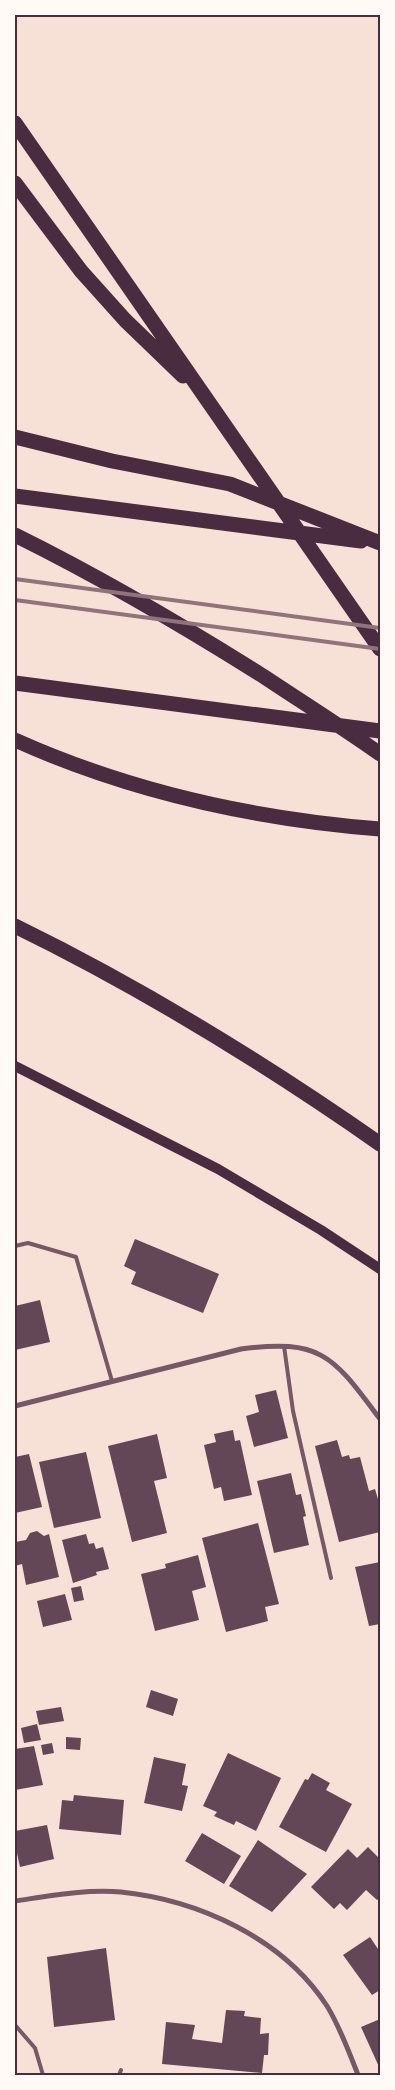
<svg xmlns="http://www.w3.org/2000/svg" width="395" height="2090" viewBox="0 0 395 2090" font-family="Barlow,sans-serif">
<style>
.building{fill:#644757}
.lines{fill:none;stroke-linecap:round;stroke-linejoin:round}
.service{stroke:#755966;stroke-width:4}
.minor{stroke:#755966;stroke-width:5}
.secondary{stroke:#4a2c40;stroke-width:10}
.motorway{stroke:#4a2c40;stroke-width:15}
.rail{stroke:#8f747c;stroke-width:4}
.neatline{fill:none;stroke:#4a2c40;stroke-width:2}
</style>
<rect width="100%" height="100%" fill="#f7e1d7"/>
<path class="building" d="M135,1239L219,1274L203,1313L131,1284L136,1272L124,1266Z
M40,1300L50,1342L15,1350V1306Z
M276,1390L288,1438L254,1447L246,1416L259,1412L255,1395Z
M233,1430L235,1441L240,1440L252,1495L224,1501L221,1487L214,1489L204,1445L216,1442L214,1434Z
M157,1434L167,1478L154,1481L167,1533L132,1542L108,1446Z
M337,1440L342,1457L349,1455L350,1459L360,1457L369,1491L375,1489L380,1506V1532L339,1542L315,1446Z
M86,1452L101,1518L54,1528L39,1462Z
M29,1454L42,1507L15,1513V1457Z
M291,1473L296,1495L301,1494L306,1516L303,1517L309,1545L274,1553L257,1481Z
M258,1523L279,1604L265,1607L268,1621L226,1632L202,1538Z
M37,1531L44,1536L49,1534L59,1577L26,1585L22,1564L15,1566V1542L26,1540L30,1533Z
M86,1534L89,1544L94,1543L96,1549L103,1547L109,1569L96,1572L97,1575L73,1583L62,1540Z
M198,1555L206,1587L192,1591L199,1620L155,1631L141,1574L166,1568L165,1564Z
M380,1562V1624L369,1626L355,1567Z
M81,1586L84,1600L74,1602L71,1588Z
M65,1594L72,1620L43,1627L37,1601Z
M151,1690L178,1699L173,1716L146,1707Z
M61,1707L64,1721L39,1725L36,1711Z
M37,1724L41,1740L24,1743L21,1728Z
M66,1737L81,1738L80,1750L66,1749Z
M52,1743L54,1753L43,1755L41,1745Z
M34,1746L43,1785L15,1790V1749Z
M228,1753L281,1778L256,1831L236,1821L234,1825L214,1816L217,1812L203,1806Z
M154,1757L186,1764L182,1785L188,1786L182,1811L144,1803Z
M312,1773L330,1783L326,1790L352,1804L326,1852L279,1827L305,1779L308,1780Z
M74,1795L124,1800L121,1835L59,1829L62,1800L73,1801Z
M47,1825L54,1859L20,1867L15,1844V1831Z
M202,1833L241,1856L224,1884L185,1861Z
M258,1840L307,1874L272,1912L229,1886Z
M368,1847L380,1859V1898L377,1900L366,1890L347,1910L340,1903L334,1909L311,1887L348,1849L357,1858Z
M370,1937L380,1952V1990L372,1995L343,1955Z
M106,1948L115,2020L54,2027L47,1957Z
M226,2010L245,2011L244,2016L261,2018L260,2034L269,2033L268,2055H264L262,2073L162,2064L166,2022L195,2025L192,2039L222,2043Z
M380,2019V2069L361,2027Z"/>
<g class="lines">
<path class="service" d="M15,1246L28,1243L76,1257L112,1381
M284,1346L293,1411L331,1578
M15,2025L35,2048L43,2075
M119,2075L121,2070"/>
<path class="minor" d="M15,1406L241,1349C323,1338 334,1358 380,1419
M15,1901C49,1896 86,1889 121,1892C198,1900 283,1938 327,2006C340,2027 349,2052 358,2075"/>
<path class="secondary" d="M15,1066L218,1169L321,1230L380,1269"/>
<path class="motorway" d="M15,123L380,649
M15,183L81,271L125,320L183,376
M15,437L112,461L230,484L380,543
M15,496L361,541
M15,535C100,577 182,625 263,676C302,702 342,727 380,754
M15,683L380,731
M15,740C131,792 253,819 380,829
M15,926C142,988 264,1063 380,1144"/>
<path class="rail" d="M15,579L380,628
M15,600L380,649"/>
</g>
<rect width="395" height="2090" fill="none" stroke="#fffaf5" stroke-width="32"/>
<rect x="16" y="16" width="363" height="2058" class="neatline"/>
</svg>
